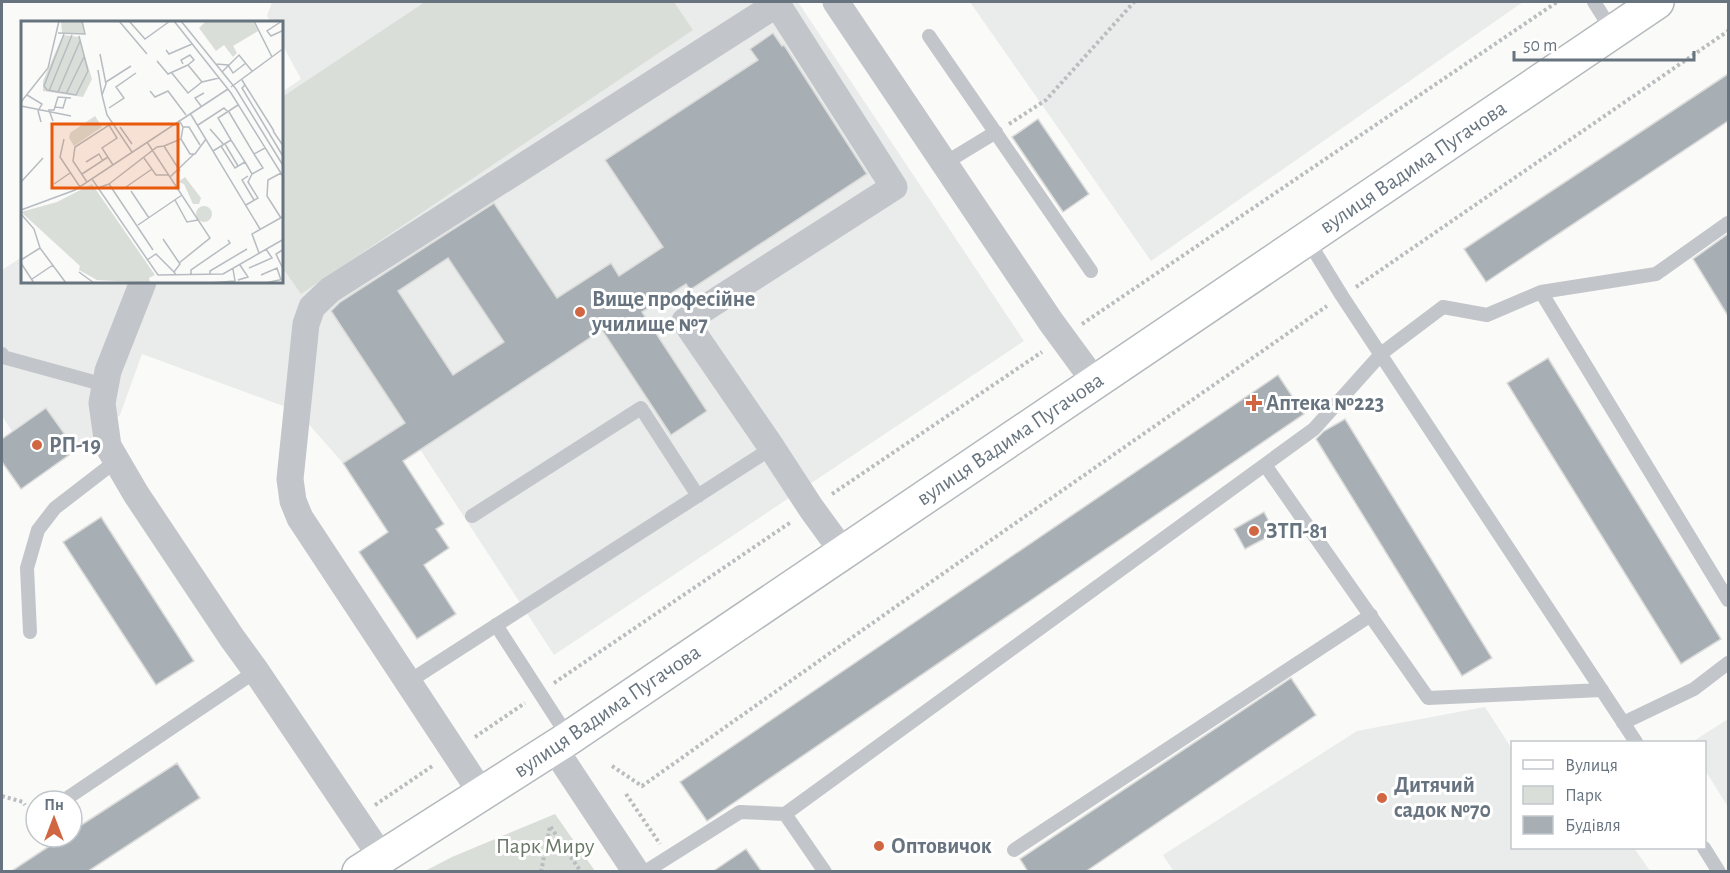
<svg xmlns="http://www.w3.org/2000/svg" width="1730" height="873" viewBox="0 0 1730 873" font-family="'Alegreya Sans',sans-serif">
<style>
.built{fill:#eaeceb}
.green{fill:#daded8}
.building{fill:#a7aeb4;stroke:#dbdcda;stroke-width:1.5;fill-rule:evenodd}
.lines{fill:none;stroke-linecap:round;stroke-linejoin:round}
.secondary-casing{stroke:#b4b9bd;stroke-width:36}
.path{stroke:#babdc0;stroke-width:4;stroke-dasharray:3 3;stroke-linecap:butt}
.lane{stroke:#c2c5c9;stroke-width:14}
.street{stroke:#c2c5c9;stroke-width:27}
.secondary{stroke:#fff;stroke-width:33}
.poi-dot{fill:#d06742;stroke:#fff;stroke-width:2}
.labels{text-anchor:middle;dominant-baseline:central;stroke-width:6;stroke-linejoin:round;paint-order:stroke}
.street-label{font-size:22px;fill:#67747f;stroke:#fff}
.poi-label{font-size:22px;font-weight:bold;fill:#67747f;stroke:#fff;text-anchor:start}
.park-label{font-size:22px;fill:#697866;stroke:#fff}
.inset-road{fill:none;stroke:#b6bcc1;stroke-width:1.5}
.view{fill:#e8590c;fill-opacity:0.15;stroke:#e8590c;stroke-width:3}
.inset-edge{fill:none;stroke:#67747f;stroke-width:3}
</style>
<rect width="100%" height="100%" fill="#fafaf8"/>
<path class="built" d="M272,2H798L1024,341L554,655L414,440L385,436L343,463L297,411L142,354L120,415L76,450L47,408L12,431L2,416V270L22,257V282H282V92L301,79L282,44V22H271L267,16Z
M970,2H1523L1151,261Z
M1485,707L1512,749V848H1634L1650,871L1174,872L1163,855L1357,731Z
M1728,719V807L1705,770L1704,742H1692Z"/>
<path class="green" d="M425,2H674L693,30L301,294L282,267V97Z
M555,814L595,871H425L452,857Z"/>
<path class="building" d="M773,33L782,46L784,45L867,174L690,290L686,284L642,312L707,411L671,435L602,330L403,461L444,524L436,529L449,548L424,565L456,614L417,639L359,552L388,532L343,463L405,423L331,311L340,302L494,203L557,298L611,263L619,276L663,247L605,160L758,60L750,49ZM448,258L504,342L453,375L398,291Z
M1728,74V121L1486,282L1464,249Z
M1038,119L1089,194L1063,212L1012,137Z
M1728,234V316L1693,259Z
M1548,358L1721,639L1681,664L1507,383Z
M1278,375L1304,414L707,821L680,782Z
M46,408L76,450L21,489L2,462V439Z
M1345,419L1492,658L1462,676L1316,439L1324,431Z
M1264,512L1275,533L1245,549L1234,529Z
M101,517L194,661L156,685L63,542Z
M1291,678L1316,715L1085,872H1028L1020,859Z
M177,763L200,798L87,872H10L63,837H72V831Z
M746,849L762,872H712Z"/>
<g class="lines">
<defs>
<path id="secondary" d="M359,872L569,738L1657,2"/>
</defs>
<use href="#secondary" class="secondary-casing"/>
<path class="path" d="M1009,124L1046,100L1134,2
M1356,287L1728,31
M1082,324L1557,2
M832,494L1042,352
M554,683L791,522
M475,737L525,703
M612,766L642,786L908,598L1327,306
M626,794L660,844
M2,796L23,802L25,805
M375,805L434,765
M541,872L550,826L581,872"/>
<path class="lane" d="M1594,2L1613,32
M929,36L1091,271
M945,163L996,132
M1307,239L1342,296L1636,742
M1541,292L1656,274L1728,223
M2,354L3,357L105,385
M1265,465L1428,698L1602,690
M472,516L641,408L698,496
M496,625L569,738
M30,632L27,568L38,530L55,508L116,461
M408,682L772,448
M1623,723L1694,689L1728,663
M63,801L256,671
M785,814L1314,429L1382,353L1443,307L1487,315L1541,292L1728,600
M35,820L36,819
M1704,848L1719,872
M1014,850L1371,615
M645,872L740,812L785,814L825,872"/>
<path class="street" d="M836,2L1051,322L1095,382
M143,282L108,371L102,403L108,446L136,494L232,638L256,671L382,858
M554,748L636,872
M482,794L300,518L293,501L290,479L306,324L312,307L330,290L777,4L894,187L685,321L772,448L811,508L843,552"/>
<use href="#secondary" class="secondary"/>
</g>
<g class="poi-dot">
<circle cx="580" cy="312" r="6"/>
<path d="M1251 394h6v6h6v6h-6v6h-6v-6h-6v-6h6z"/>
<circle cx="37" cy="445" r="6"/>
<circle cx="1254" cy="531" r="6"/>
<circle cx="1382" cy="798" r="6"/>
<circle cx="879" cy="846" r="6"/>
</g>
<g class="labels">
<g class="street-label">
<text transform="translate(1413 167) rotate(-34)">вулиця Вадима Пугачова</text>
<text transform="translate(1010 439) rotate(-34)">вулиця Вадима Пугачова</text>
<text transform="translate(607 711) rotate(-34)">вулиця Вадима Пугачова</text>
</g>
<g class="poi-label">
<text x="592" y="299">Вище професійне<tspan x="592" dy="25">училище №7</tspan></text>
<text x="1266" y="403">Аптека №223</text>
<text x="49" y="445">РП-19</text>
<text x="1266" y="531">ЗТП-81</text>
<text x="1394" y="785">Дитячий<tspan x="1394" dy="25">садок №70</tspan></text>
<text x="891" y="846">Оптовичок</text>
</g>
<g class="park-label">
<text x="545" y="846">Парк Миру</text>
</g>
</g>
<g transform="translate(21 21)">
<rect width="262" height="262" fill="#fafaf8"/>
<path d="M40,0H61L63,13L41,12ZM185,0H232L237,10L212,25L216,32L212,36L203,24L195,30L178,7ZM42,14L58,16L71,58L62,76L22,70V60ZM74,95L81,106L53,125L48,117L49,112ZM164,156L180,177L178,183H172L163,163L157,161ZM71,163L134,254L128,257L129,262L76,259L58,249L59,245L0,191L36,181ZM175 193a8 8 0 1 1 16 0a8 8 0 1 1-16 0Z" fill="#daded8"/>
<path class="inset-road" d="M98,0L126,33M108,0L124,18L149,0M153,0L210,72L263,157M160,0L215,68L263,146M233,0L251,36M261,0L246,10L250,15L263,9M37,12L64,13L61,0M43,13L23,65L26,69L55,74L67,50L58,15M145,29L148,33L171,23M79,33L85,63L81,74L86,94L111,131M136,40L147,53L167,44L181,61M162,43L160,39L169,34L173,39L167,44M195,43L207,44L212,52L225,42M77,49L81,74M150,51L167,72L181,61L198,57M201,51L218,34L231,50M221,59L224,64L221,67L263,137M85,61L110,45M224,64L253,110M210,66L263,27M28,70L51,14M129,70L134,76L147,70L165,94M37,71L59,20M45,73L63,36M6,74L21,83L17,90L20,101M0,81L27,47L38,0M0,85L50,95M180,85L174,77L183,72M34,86L42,87L45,77M88,87L103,77L95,66L115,52M208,91L233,133L244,127M169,92L239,208M158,99L162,106H168L179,124M32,100L28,89H33L37,76L50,77M177,104L203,87L207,91M99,106L111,123M189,108L203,124M252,110L263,126M43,118L39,136L59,166M160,118L169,133H174L185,118M210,119L197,97L217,84M126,121L189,217L158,242M204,123L217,145M143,125L160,118L162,106M192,130L200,125L214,147L224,141L210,119L200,125M123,137L135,154H148M65,141L78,133L82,140M224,141L231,153L242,147L233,133M260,152L247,159L246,175L260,197M61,153L87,136M227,155L221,159L233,179M149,156L173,133M71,158L137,254L202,253L263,218M0,161L22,137M66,161L52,140L54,126L88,104L96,117L81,127L92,144M33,163L49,152M88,163L136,126L143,125L159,150M105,166L131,148M77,167L88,163L132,229M110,170L128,197M154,179L166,201L177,199M225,184L237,177L227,161L231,153M0,189L54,169L207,68M0,193L13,208L19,227L45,262M117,204L161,174M142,218L159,243L153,251L155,254M263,228L255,233L263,250M238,232L231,213L263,195M0,239L19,227M126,239L135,233L153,251M0,242L13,262M228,247L251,237L245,228M58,251L73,262M170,254V249L209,222L207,219M189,254V250L226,228M240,254L256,247L260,259M11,258L32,244M217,259L227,256L219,244M132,262H179M188,262L214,260L212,248M244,262L263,258"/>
<path class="view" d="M31,103H157V167H31Z"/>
<rect width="262" height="262" class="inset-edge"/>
</g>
<rect width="1730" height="873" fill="none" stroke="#67747f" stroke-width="6"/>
<rect x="1511" y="741" width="195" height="108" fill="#ffffff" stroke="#c2c7cc" stroke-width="1.5"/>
<rect x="1523" y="760" width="30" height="9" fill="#ffffff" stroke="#c2c7cc" stroke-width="1.5"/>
<text x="1565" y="771" font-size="18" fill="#67747f">Вулиця</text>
<rect x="1523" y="786" width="30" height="18" fill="#daded8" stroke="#c2c7cc" stroke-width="1.5"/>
<text x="1565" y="801" font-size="18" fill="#67747f">Парк</text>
<rect x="1523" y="816" width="30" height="18" fill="#a7aeb4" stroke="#c2c7cc" stroke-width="1.5"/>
<text x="1565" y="831" font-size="18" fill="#67747f">Будівля</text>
<g transform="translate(54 819)"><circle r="28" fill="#ffffff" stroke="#c2c7cc" stroke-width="1.5"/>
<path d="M0-4.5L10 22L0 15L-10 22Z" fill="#d06742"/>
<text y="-9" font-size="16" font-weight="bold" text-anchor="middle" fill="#67747f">Пн</text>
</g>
<path d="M1514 51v9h180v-9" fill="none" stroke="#67747f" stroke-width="3"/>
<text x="1523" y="51" font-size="18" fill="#67747f" stroke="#ffffff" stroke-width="4.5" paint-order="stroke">50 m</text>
</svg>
